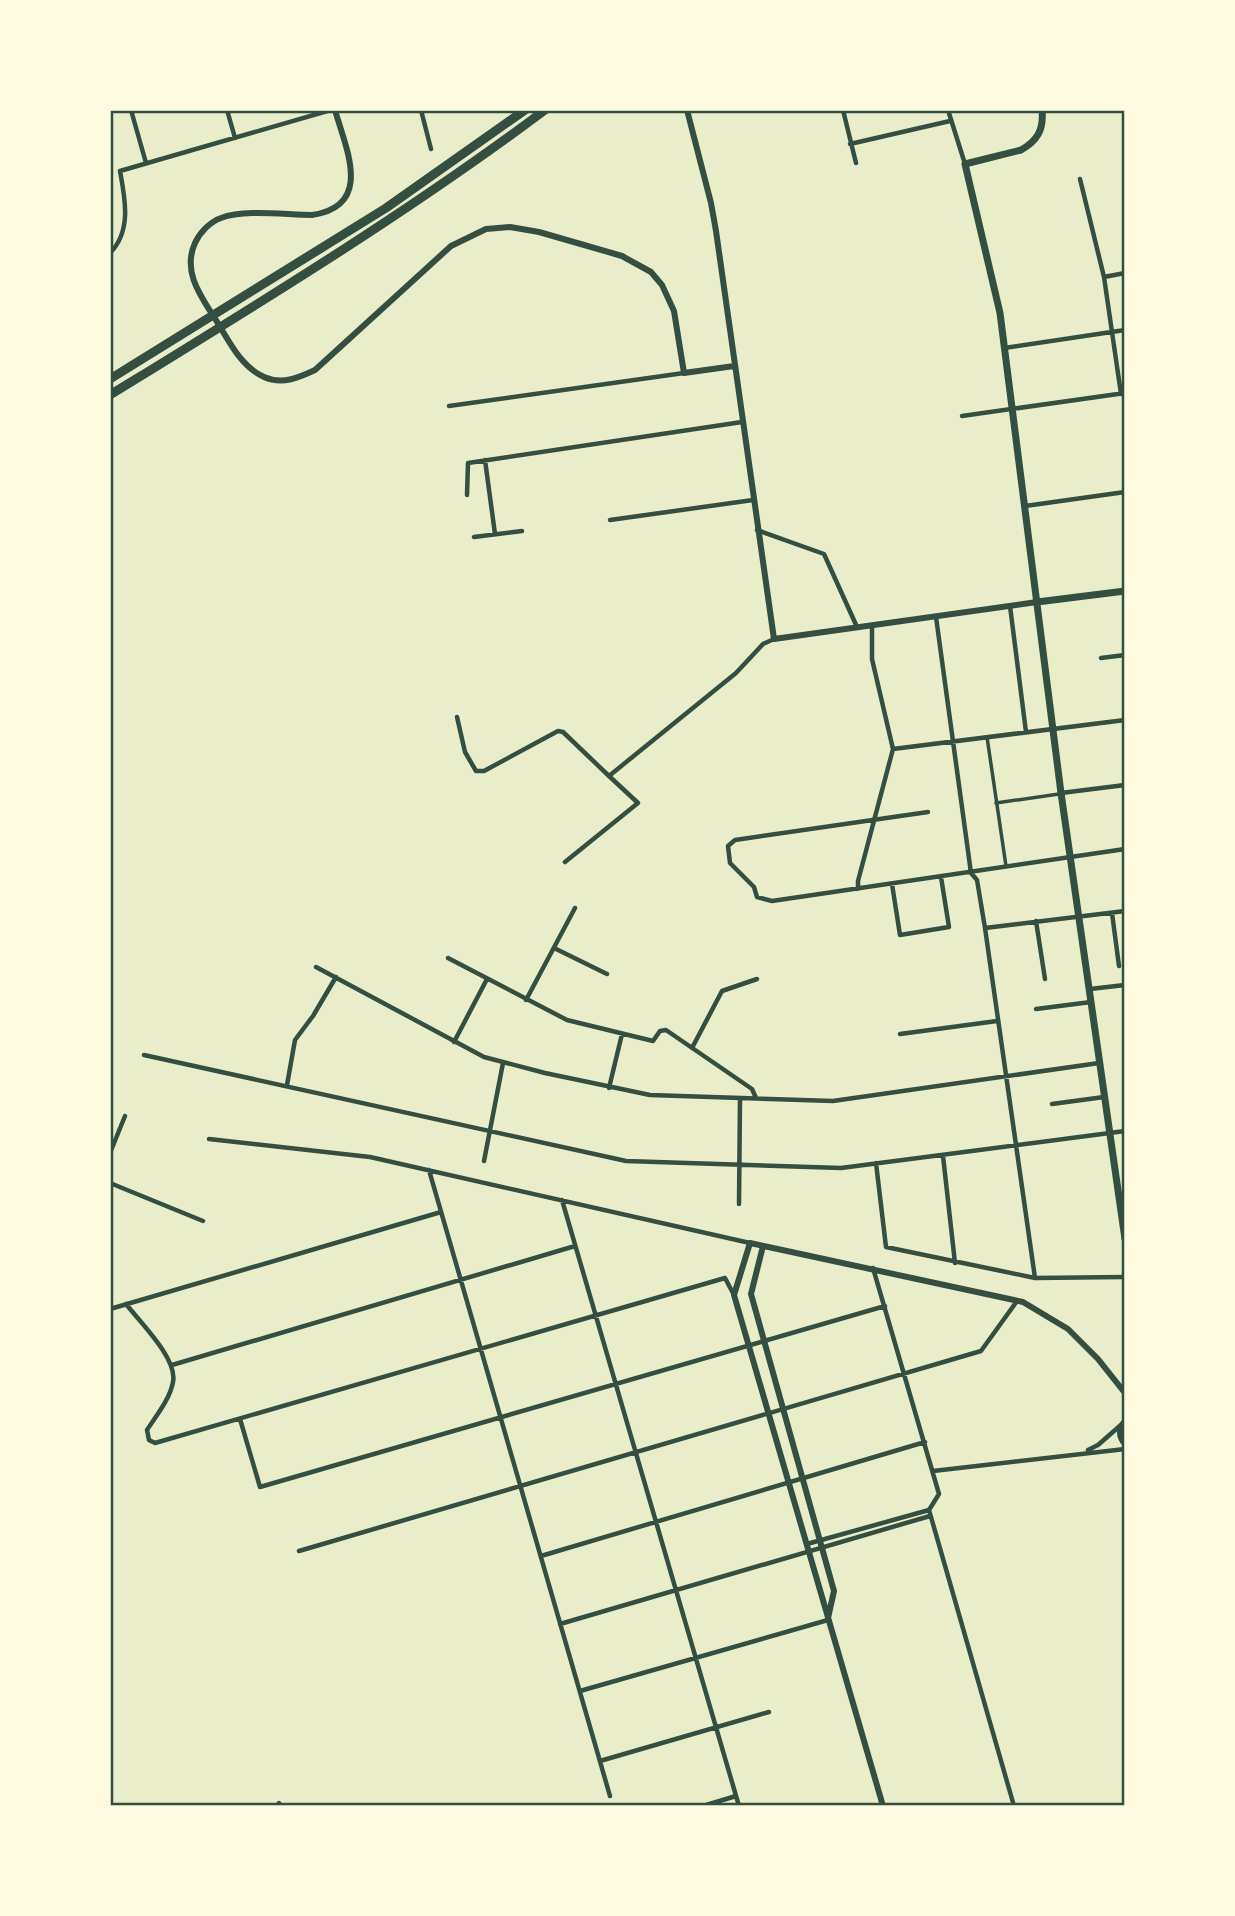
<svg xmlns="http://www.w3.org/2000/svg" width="1235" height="1916" viewBox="0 0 1235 1916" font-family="'Roboto Condensed',sans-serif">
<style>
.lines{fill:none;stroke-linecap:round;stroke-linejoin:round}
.pedestrian{stroke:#344e41;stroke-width:3.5}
.minor{stroke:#344e41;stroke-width:4.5}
.tertiary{stroke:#344e41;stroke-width:6}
.secondary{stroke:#344e41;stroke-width:7}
.motorway{stroke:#344e41;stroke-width:9}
.neatline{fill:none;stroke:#344e41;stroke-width:2.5}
</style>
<rect width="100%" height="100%" fill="#e9edc9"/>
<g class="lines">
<path class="pedestrian" d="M987,737L1006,866
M996,803L1059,794"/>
<path class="minor" d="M131,110L146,163
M227,110L235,138
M421,110L431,149
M843,110L856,163
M948,110L965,164
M850,144L950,121
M1080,179L1104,277L1121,394
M110,253C132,231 125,198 120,171L331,110
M1104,277L1125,273
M1004,348L1125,330
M449,406L684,373
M962,416L1125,393
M485,460L495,534
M467,495L468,463L742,422
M1025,506L1125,492
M610,520L753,500
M757,530L824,554L857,627
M474,537L522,531
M1010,606L1026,732
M936,617L971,873L977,880L985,928L1035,1278
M1101,658L1125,655
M457,717L465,752L476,771H484L558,731L563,732L609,776L736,673L763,644L774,639
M893,749L1125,720
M1061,793L1125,785
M928,812L735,840L728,846L730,863L754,887L757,897L772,901L1125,849
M565,862L638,803L609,776
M892,884L900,935L949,927L941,877
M858,889V881L893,749L872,659V626
M1112,913L1119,966
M1036,921L1045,979
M985,928L1125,911
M554,948L607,974
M448,958L567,1020L653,1041L660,1031L666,1030L752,1089L756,1098
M316,967L484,1057L545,1073L650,1095L833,1101L1099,1063
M1090,989L1125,985
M526,1000L575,908
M1036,1009L1091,1002
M900,1034L997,1021
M454,1042L487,979
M692,1048L722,991L757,979
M144,1055L626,1161L841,1168L1125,1131
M287,1085L295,1040L313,1016L336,977
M609,1088L622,1034
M1052,1104L1104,1097
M209,1139L370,1157L750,1243
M110,1153L125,1116
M943,1156L955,1263
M484,1161L503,1063
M876,1163L886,1247L1035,1278L1125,1277
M429,1170L610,1796
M110,1183L203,1221
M562,1200L739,1806
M739,1204L740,1098
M873,1268L939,1494L929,1510
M126,1304C140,1322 178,1359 173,1382C170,1399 156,1416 147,1430L149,1440L155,1443L725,1278L734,1295
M110,1309L441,1212
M172,1365L575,1246
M240,1419L260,1487L885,1306
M1088,1450L1098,1445L1122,1424
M933,1471L1125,1449
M929,1510L1014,1806
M807,1544L929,1510
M299,1551L981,1351L1017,1301
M541,1556L925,1442
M560,1624L930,1516
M580,1691L828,1620
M600,1761L769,1712
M277,1806L279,1803
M703,1806L736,1796"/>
<path class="tertiary" d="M335,110C346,149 374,206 312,215C286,215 245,209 221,218C210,222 200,232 195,243C181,274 204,300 219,325C231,345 242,367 264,377C282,385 298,378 315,370L451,246L486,229L510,227L539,232L622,256L651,272L662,285L674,311L684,373L734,366
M687,110L711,203L716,231L774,639L1037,602
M763,1246L751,1294L834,1591L828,1618
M883,1806L734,1295L750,1243L1023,1302L1068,1329L1098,1359L1125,1393"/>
<path class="secondary" d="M1042,110C1044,130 1037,141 1021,150L965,164L1000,313L1061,793L1125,1239
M1037,602L1125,591
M1125,1422C1119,1428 1119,1437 1125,1443"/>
<path class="motorway" d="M110,379L386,208L525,110
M110,395C258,304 406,214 545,110"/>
</g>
<rect width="1235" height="1916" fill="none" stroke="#fefae0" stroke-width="224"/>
<rect x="112" y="112" width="1011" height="1692" class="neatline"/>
</svg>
